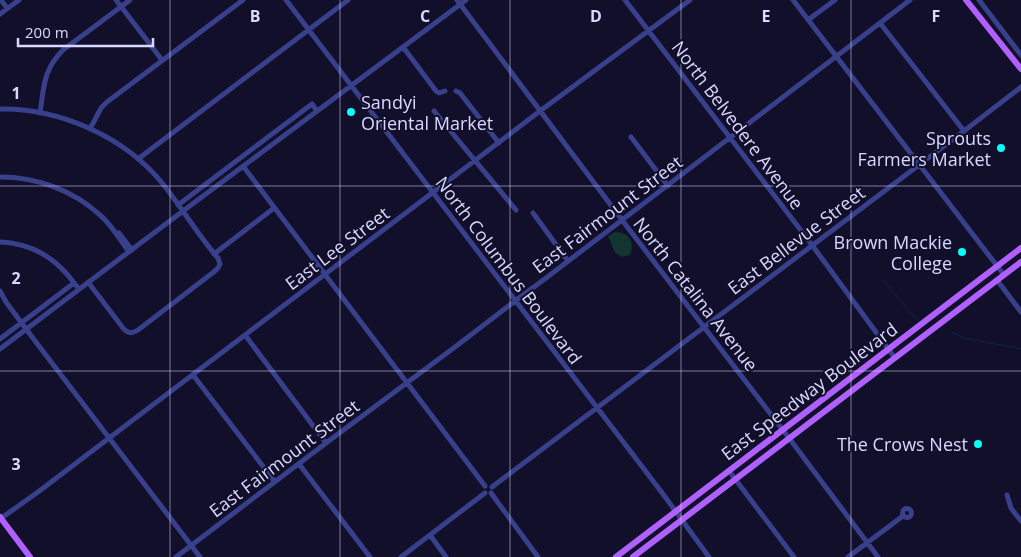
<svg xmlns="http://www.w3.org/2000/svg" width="1021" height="557" viewBox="0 0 1021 557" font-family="'Open Sans',sans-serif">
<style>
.green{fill:#12352f}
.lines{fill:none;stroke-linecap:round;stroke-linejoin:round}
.stream{stroke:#08294b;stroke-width:1}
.minor{stroke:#39408b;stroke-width:5}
.major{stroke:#b060ff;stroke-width:6}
.grid{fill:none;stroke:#d9d9ff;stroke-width:1;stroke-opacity:0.55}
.poi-dot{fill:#05fff9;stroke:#110f2a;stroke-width:2}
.labels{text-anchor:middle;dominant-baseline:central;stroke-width:4;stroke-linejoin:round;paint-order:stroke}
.poi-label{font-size:18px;fill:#d9d9ff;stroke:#110f2a;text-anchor:end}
.street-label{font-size:18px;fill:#d9d9ff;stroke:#110f2a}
.grid-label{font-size:16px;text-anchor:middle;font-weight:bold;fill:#d9d9ff;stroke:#110f2a;stroke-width:4;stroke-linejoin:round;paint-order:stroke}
</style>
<rect width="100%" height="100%" fill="#110f2a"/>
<path class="green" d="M615,232C629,232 635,242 630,255L622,257L615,253L608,236Z"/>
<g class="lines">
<path class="stream" d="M883,280L918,321
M953,333L965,338L1021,349"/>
<path class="minor" d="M1,0L7,8
M116,0L162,60
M286,0L663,494L709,557
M457,0L622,220L789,438L878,557
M625,0L812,245L895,358
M793,0L1004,275
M979,0L1021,55
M0,14L19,0
M808,20L835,0
M880,23L964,131
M403,47L436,91L439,93L445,91
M456,91L460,93L499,143
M0,109C60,108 125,137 163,184C182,208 198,235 218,258L220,264L218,268L215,271L138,330C132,334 128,334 123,328L88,282
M434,111L516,210
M40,113C44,87 43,70 63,50L130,0
M90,129L101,108L107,102L243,0
M631,137L668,186
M138,159L348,0
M243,166L485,486
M0,177C36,177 73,190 100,215C112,225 120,240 129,252
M178,205L312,104L317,111
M533,213L568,261
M119,233L132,250
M0,242C23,243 45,252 61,268C68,274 73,282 79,289
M214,254L274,208
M997,280L1021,312
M0,291L6,302L26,329L200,557
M245,335L326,443
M0,339L74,283
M0,349L183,211L466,0
M193,375L275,482
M299,464L370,557
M729,471L794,557
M492,487L964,131L1021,87
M491,493L538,557
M1007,495L1011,508L1021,521
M902.5 513a4.5 4.5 0 1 1 9 0a4.5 4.5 0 1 1-9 0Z
M0,519L38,492L540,111L690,0
M430,535L446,557
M176,557L326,443L455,347L515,301L550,275L910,0
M401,557L485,493
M848,557L903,516"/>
<path class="major" d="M966,0L1021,69
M0,517L30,557
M616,557L1021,248
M633,557L1021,262"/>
</g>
<path class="grid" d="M170,0V557M340,0V557M510,0V557M681,0V557M851,0V557M0,186H1021M0,371H1021"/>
<g class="poi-dot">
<circle cx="351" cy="112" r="5"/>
<circle cx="1001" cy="148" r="5"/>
<circle cx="962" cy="252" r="5"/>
<circle cx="978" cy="444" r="5"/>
</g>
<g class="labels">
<g class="poi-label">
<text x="361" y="102" text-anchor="start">Sandyi<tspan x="361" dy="21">Oriental Market</tspan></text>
<text x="991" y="138">Sprouts<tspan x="991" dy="21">Farmers Market</tspan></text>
<text x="952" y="242">Brown Mackie<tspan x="952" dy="21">College</tspan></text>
<text x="968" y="444">The Crows Nest</text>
</g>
<g class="street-label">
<text transform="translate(738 125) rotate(53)">North Belvedere Avenue</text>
<text transform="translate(607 214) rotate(-37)">East Fairmount Street</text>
<text transform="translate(796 240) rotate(-37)">East Bellevue Street</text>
<text transform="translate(337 248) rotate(-37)">East Lee Street</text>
<text transform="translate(509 270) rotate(53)">North Columbus Boulevard</text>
<text transform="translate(696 294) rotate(52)">North Catalina Avenue</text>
<text transform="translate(809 391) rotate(-37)">East Speedway Boulevard</text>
<text transform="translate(284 458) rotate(-37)">East Fairmount Street</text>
</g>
</g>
<g class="grid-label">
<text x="255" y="22">B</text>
<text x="425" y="22">C</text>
<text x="596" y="22">D</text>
<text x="766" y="22">E</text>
<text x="936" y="22">F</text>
<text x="16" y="99">1</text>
<text x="16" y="284">2</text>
<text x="16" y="470">3</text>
</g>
<path d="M18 38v8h135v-8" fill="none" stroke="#d9d9ff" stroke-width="2.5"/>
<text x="25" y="38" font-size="15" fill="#d9d9ff" stroke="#110f2a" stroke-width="4" paint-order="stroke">200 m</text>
</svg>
